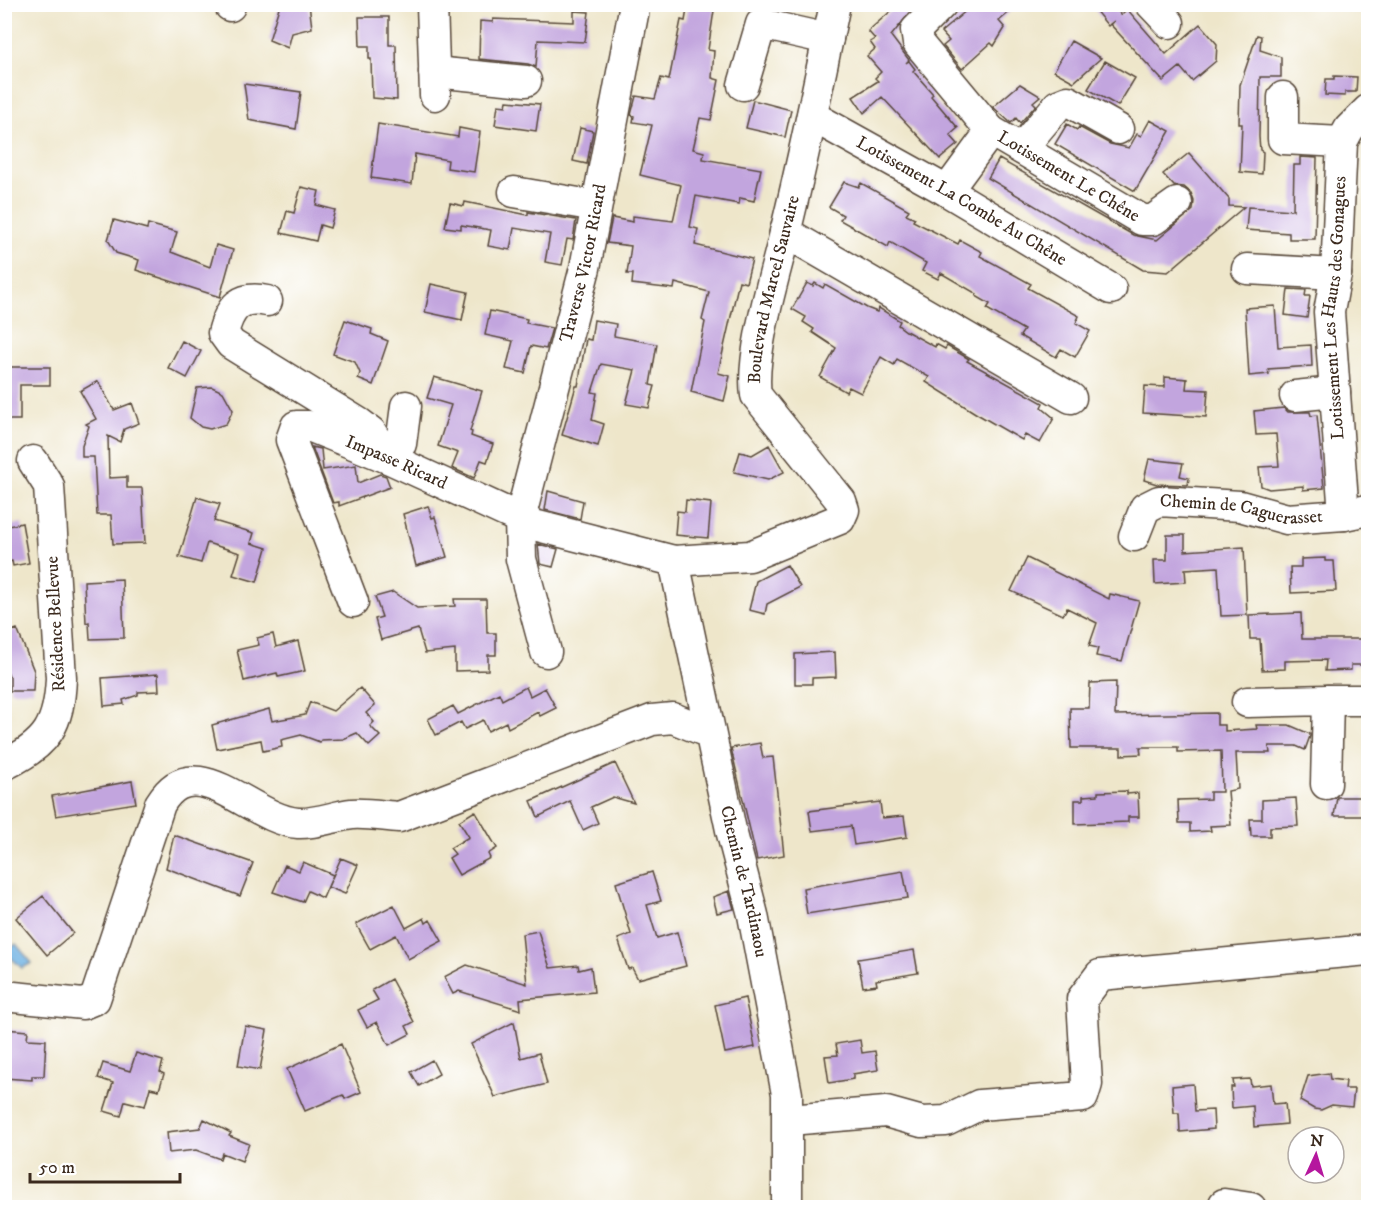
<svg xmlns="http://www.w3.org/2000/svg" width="1373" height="1212" viewBox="0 0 1373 1212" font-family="'IM FELL DW Pica',serif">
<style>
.water{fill:#6cb0e2;stroke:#546d80;stroke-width:1.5}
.building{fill:#c2a5de}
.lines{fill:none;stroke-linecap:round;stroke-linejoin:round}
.minor-casing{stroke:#564638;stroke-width:33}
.minor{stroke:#fff;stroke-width:30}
.labels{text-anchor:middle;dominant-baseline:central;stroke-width:6;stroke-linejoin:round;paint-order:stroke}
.street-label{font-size:18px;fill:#3b2a1e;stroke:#fff}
</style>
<rect width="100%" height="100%" fill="#fff"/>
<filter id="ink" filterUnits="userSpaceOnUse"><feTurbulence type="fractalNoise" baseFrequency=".0167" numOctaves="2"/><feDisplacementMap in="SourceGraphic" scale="12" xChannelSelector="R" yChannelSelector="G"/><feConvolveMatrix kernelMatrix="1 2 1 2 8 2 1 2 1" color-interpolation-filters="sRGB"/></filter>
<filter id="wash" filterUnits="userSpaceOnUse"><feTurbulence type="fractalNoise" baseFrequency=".008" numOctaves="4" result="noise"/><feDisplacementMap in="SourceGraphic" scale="24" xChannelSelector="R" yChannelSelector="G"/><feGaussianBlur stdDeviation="1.35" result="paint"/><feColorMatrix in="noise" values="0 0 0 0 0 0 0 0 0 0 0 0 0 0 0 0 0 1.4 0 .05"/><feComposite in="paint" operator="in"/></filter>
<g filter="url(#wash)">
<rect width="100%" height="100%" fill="#eee6ca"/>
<path class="water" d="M16,944L32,963L22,968L8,955V950Z"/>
<g id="blocks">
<path class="building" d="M280,4H309L312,28L292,33L288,48L269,40Z
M688,4H715L708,50L714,51L712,78L719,80L711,120L700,118L693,149L704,152L703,159L761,169L754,201L740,198L739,204L696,196L690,227L698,229L695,245L752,259L746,283L739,281L718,373L730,376L724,401L691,392L705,322L702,320L709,292L675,283L674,289L632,284L633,274H627L631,246L607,243L612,218L633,222V216L673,221L681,185L640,175L652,125L633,122L634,116L631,115L636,96L655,99L661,78L669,80L681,20L685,21Z
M899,4H917L891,36L909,60L906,63L909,61L915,69L913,71L933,94L931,96L958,128L950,135L958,144L940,159L882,97L864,113L853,97L878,81L875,78L881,72L867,56L875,49L870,42L875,39L868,31Z
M974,4H1019L999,21L1005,28L994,46L991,43L962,69L943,46L949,41L941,32Z
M1090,4H1112L1121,15L1127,9L1166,54L1200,24L1217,44L1216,61L1192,81L1180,67L1163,81L1110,24L1114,21L1108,26Z
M574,11L589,12L585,42L538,40L536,67L528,64L479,59L480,21L493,22V19L574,22Z
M359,17H389V45H396L397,100L372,98L371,59H369V46H360Z
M1257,35L1261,36L1260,50L1281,57V77H1260L1259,137L1260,150L1263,152L1262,174L1240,172L1242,124H1239L1240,85Z
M1071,41L1101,58L1074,82L1054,71Z
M1105,61L1135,78L1118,106L1088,89Z
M1334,76L1357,77L1356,92H1345V96L1325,95L1326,79H1334Z
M244,84L301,92L296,129L249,120Z
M1020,84L1040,96L1033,102L1036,105L1020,123L1016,118L1011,123L993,107Z
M753,100L791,110L785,137L746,128Z
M507,101L540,104L536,131L495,125L498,105L506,106Z
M1150,120L1170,131L1135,191L1055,144L1067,124L1077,130L1079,127L1110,144L1129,148L1137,134L1141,136Z
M378,124L458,137L459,128L480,132L474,172L447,168L448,160L415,154L412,184L371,178Z
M580,128L593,131L587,164L573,161Z
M1189,153L1229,199V206L1244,207L1168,272L1143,270L988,178L999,159L1133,235L1157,240L1193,210L1194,201L1191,193L1184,187L1174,186L1163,174Z
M1300,157L1317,158L1315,239H1289V233L1246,230L1248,207L1293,210L1294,165H1300Z
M844,182L859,187L861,183L909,210L906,214L915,218L913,221L958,244L960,240L982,252L980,256L1031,284L1028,288L1079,316L1076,323L1090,331L1075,357L1061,349L1056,357L1020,336L1024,330L987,309L990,304L976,296L977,294L941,273L938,279L922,271L926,263L890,242L888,247L840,220L843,215L829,207Z
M301,187L319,191L316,205L335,210L330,228L320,225L316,241L281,233L287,211L294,213Z
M465,202L528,215V212L576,220L573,240L567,239L562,265L545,262L550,234L514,228L510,250L488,246L491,230L461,225V229L445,227L450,203L464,206Z
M114,220L147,229L148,224L177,232L171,252L210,267L216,245L233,250L220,297L136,270L139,260L116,253L108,240Z
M807,283L813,286L815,283L823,288L825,284L867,308L877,312L879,308L900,321L898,325L906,331L935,347L936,344L945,349L947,346L969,359L967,361L1043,403L1041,407L1054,418L1040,443L1025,435L1022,440L977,414L926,382L929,377L897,359L894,365L881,357L861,393L849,387L846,392L820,377L836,348L812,332L814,329L803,322L806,317L792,309Z
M431,284L468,292L462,320L425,312Z
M1288,289L1306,290L1305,296H1310L1307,318L1285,315Z
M1275,306L1278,347L1311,345L1312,366L1268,369L1269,374L1249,376L1245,308Z
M490,311L527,319L526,323L552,328L546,349L531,346L525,373L506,369L513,341L485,335Z
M345,320L372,329L371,334L388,341L373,385L358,379L360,373L355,362L333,354Z
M594,320L616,324L614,336L657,344L650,385L655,386L649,408L626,404L635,370L601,364L592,392L597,393L592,420L604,424L598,446L562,435L576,386H578L586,339L591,340Z
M182,341L201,351L187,378L168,368Z
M4,367H50V385H20V420H4Z
M434,377L482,391L470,431L472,432L471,436L493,444L487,462L481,460L474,478L452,468L458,453L438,446L451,405L427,398Z
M1165,377L1187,379L1186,389L1208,390L1206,417L1143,413L1145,386L1165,387Z
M98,381L114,410L132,403L139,423L124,429L120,442L108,436L109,478L127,477V488H142L145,543L113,544L111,515H97L94,457H82V446L89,426L86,424L96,419L80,391Z
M212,387L223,392L233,410L226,424L210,429L201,427L190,418L197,388Z
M1284,408L1288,412H1310L1311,416L1317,415L1324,488L1303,490V486L1269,489L1261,486L1259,467L1279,466L1276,434L1256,435L1254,411Z
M769,445L784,472L768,480L734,472L740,452L752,455Z
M312,447L321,449L323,470L356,465L358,483L380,474L386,476L390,487L339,506V502L333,503Z
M1149,459L1183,463L1180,476L1189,478L1188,485L1157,484L1144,480Z
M548,491L583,501L580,519L545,510Z
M197,497L220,504L214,521L254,533L251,543L267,548L257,582L233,575L240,553L207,543L201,563L179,557Z
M686,500L711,503L708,538L675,535L677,511L685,512Z
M428,506L432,518L435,517L447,557L416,566L403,514Z
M22,523L29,563L13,566L12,561L4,562V527Z
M1167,535H1185V551L1244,547L1247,615L1221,616L1218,567L1185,569L1186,582L1155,584L1154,560H1167Z
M538,544L558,549L553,567L540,564Z
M1027,558L1109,599L1110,594L1139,601L1122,661L1096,656L1098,648L1089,646L1097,623L1067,608L1063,615L1011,591Z
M1325,558V561H1334L1336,591L1291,593L1290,567H1301V559Z
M787,565L800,587L767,604L765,614L749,610L756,581Z
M122,579L124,638L90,639L89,622L86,623L84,581Z
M393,592L417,608L455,606L454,599H486L487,633H496V655H488V670L455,671V650L425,653L418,629L381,640L375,619L382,617L375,597Z
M1301,613L1302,639H1368V665H1351V670L1325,671L1326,660L1285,661V669L1262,670L1260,639H1250L1249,615Z
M17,629L34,671L33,691H10V677L4,668V634Z
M273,634L276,647L298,641L305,671L278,677L277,673L244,681L237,650L259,645L257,638Z
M835,652L836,677L812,678V684H795V654Z
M158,674L159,691L138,692V695L123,700L124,704L104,706L102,678Z
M1116,682L1115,715L1217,713V725H1225V731L1257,729L1256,725H1289L1310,734V736L1305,750L1296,746H1269L1270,753H1236L1238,789L1228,791L1231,825L1210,826L1211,831L1190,832V823H1179L1178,800L1210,799V792H1222L1221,751L1178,752V747H1140L1141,754L1121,755V748H1071L1070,708H1089L1090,683Z
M526,687L530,696L545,688L556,708L540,716L538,712L508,728L506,722L488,731L483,720L465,729L461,722L436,735L428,719L453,706L458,714L499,693L502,700Z
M360,688L375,705L366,713L374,722L370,726L380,736L369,746L357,733L343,739L321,740L320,742L301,735L281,740L282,747L263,751L261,740L217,749L212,725L269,709L272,721L305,715L310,702L333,711Z
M760,743L763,758L773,757L784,855L757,860L731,748Z
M615,763L634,803L613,797L591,807L598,823L583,830L570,801L538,817L531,801Z
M132,781L136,803L56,816L52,796Z
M1127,791V794L1138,793L1139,817H1128V822L1075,824V800H1083V796L1098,795V792Z
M1337,797H1364V816H1334Z
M1296,798L1298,826L1270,827V836H1251L1250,819H1262V800Z
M880,802L882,818L904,816L907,837L854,845L851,826L812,831L809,811Z
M475,811L497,848L488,854L490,858L459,875L449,858L455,854L450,848L469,837L459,821Z
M174,835L253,863L240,896L166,868Z
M341,858L358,865L345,894L328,887Z
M303,862L333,875L323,898L308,891L303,902L273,892L285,865L299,871Z
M903,871L908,898L807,914L803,888Z
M652,872L661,901L647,905L657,938L677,932L686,966L638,979L632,968L628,969L618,939L631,934L616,883Z
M729,891L734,909L717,913L713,897Z
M43,896L73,933L47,955L16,918Z
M394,905L406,928L424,918L426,923L430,920L442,941L408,959L396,935L370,949L356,924Z
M538,931L550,968L578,965L579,970L591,967L594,992L520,999L521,1010L459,991L453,994L444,977L467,965L527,984L522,934Z
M914,950L918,973L876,980L877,985L863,987L858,959Z
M391,979L414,1022L406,1026L410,1034L389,1045L377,1022L367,1027L358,1010L378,1000L372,990Z
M745,998L755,1047L725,1053L715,1005Z
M514,1022L521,1058L539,1053L547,1084L495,1097L471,1044Z
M245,1026L267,1030L260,1070L238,1066Z
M4,1029L28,1031L27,1039L46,1040L44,1076H32V1080L4,1078Z
M860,1040L862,1053L875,1051L878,1070L853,1074V1079L829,1083L825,1056L838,1055L836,1044Z
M341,1044L361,1092L345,1099L343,1095L305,1111L287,1069Z
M136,1053L163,1061L160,1072L164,1074L159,1090L150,1088L145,1106L125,1101L121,1116L104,1111L113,1083L98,1078L103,1063L130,1071Z
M432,1060L439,1074L419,1086L411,1072Z
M1329,1073L1330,1079L1346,1081L1345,1089H1354L1352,1107L1332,1105L1321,1110L1314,1109L1300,1101L1308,1076Z
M1250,1079L1251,1086L1271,1084L1273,1104L1285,1103L1287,1124L1254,1127L1253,1106L1232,1108L1231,1087H1234L1233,1080Z
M1193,1084L1195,1111L1213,1110L1214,1129L1180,1132L1179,1113H1174L1172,1086Z
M204,1119L231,1133L229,1136L249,1144L242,1161L222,1153L220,1159L196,1150L169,1153L167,1132L200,1128Z"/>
</g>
</g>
<g filter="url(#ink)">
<use href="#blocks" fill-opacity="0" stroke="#564638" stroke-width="1.5"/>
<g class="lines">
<defs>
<g id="minor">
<path d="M229,4L230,6"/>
<path d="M432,4L435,95"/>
<path d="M942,4L916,30L918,43L991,131L947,191"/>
<path d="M1151,4L1169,23"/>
<path d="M434,72L526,81"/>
<path d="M743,85L761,24L828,39"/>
<path d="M1283,97V139L1342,142"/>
<path id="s1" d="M812,116L947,191L1111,289"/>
<path id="s2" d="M991,131L1142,220H1153L1177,203"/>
<path d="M1022,148L1058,105L1068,101L1118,129"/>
<path d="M514,192L596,206"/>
<path d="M785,232L1071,398"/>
<path d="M1247,269L1336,274"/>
<path d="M267,301C240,295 230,307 223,333L231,344L359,423L371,432L388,458L401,444L406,406"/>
<path d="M1295,396L1335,392"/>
<path id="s3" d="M1344,515L1329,312L1336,274L1342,142L1349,129L1368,110"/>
<path id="s4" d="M1134,536L1145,508L1159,501L1240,506L1287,519L1344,515L1368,510"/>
<path id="s5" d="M674,561L731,830L753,915L787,1094V1208"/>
<path id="s6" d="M353,602L291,440L296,426H309L388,458L534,525L674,561L750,556L840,519L844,510L841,501L756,395C750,354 775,275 785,233C804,157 819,81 835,4"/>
<path id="s7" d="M546,652L521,559L520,519L585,268L635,4"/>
<path d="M1328,700H1368"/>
<path d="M1247,702L1328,700L1326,784"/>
<path d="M4,765C48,744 59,725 61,678L49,486L33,461"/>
<path d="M4,996L83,1004L95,999L160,804C195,745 251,820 298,823C315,824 335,816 352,814C367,813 384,816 399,817L652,720L673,718L710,733"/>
<path d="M789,1120L886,1112L922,1122L946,1121L979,1105L1083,1097L1087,1084L1082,999L1100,975L1368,950"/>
<path d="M1224,1204L1251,1208"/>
</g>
</defs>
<use href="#minor" class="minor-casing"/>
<use href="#minor" class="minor"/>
</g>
</g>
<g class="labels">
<g class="street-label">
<text stroke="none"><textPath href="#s2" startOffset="90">Lotissement Le Chêne</textPath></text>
<text stroke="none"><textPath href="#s1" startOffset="172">Lotissement La Combe Au Chêne</textPath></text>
<text stroke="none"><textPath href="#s7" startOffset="400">Traverse Victor Ricard</textPath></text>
<text stroke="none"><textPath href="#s6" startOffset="1028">Boulevard Marcel Sauvaire</textPath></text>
<text stroke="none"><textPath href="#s3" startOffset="208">Lotissement Les Hauts des Gonagues</textPath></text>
<text stroke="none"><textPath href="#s6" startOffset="296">Impasse Ricard</textPath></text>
<text stroke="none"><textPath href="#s4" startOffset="129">Chemin de Caguerasset</textPath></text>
<text transform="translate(56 624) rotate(-93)">Résidence Bellevue</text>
<text stroke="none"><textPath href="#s5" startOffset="328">Chemin de Tardinaou</textPath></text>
</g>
</g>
<rect width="1373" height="1212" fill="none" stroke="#fff" stroke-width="24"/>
<g transform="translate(1316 1155) rotate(4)"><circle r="28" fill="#ffffff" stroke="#b1aaa5" stroke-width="1.5"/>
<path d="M0-4.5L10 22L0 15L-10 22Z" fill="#b5179e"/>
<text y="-9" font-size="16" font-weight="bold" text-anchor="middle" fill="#3b2a1e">N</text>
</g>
<path d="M30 1173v9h150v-9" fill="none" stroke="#3b2a1e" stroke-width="3"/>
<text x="39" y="1173" font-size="18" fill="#3b2a1e" stroke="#ffffff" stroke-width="4.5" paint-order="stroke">50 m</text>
</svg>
